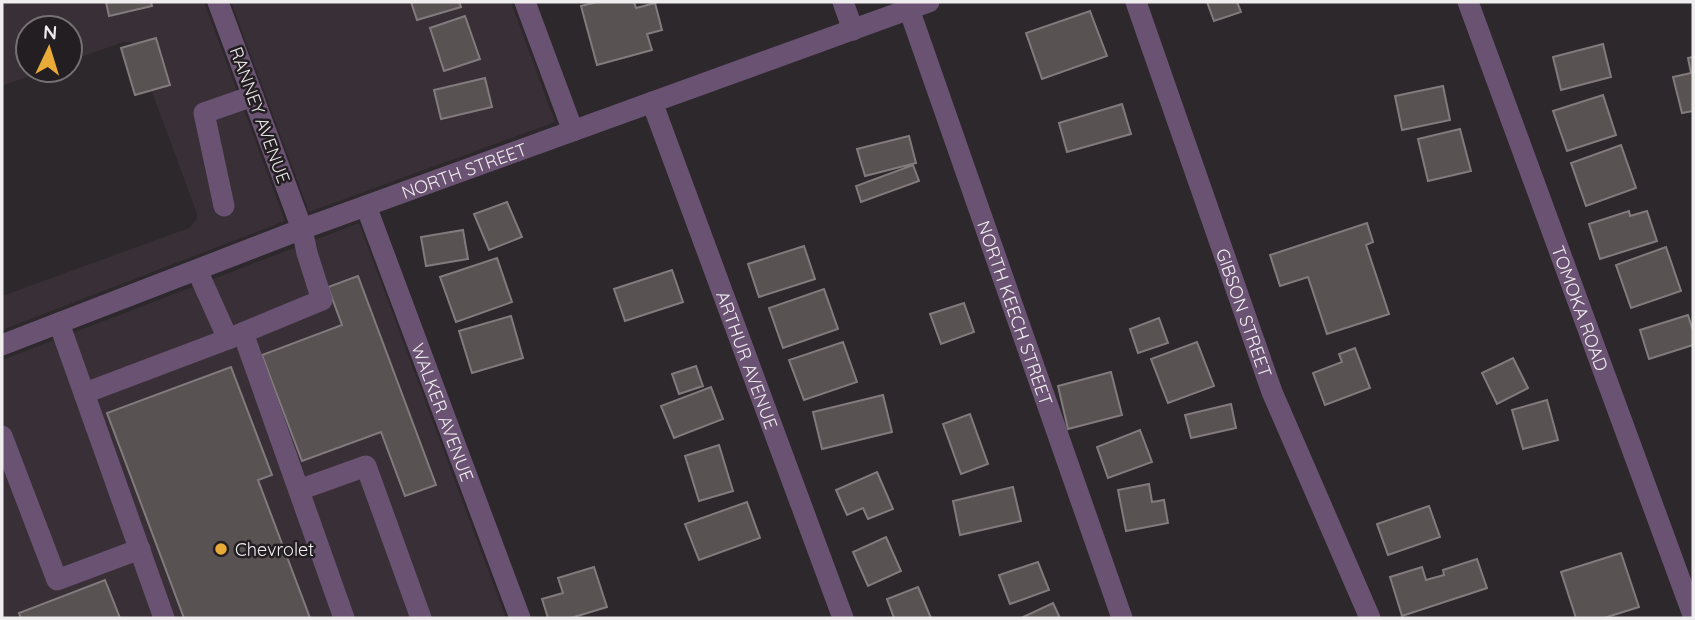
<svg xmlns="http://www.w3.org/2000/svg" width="1695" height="620" viewBox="0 0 1695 620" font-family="Quicksand,sans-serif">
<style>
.built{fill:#392f36}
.building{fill:#585253;stroke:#827b7d;stroke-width:2}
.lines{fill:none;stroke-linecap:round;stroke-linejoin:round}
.minor{stroke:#6a5272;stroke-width:21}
.poi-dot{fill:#e9ab38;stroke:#231e21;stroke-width:2.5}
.labels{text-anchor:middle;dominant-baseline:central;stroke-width:5;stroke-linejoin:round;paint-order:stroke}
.street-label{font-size:18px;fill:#f0edef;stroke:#231e21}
.poi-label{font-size:18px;fill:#f0edef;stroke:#231e21;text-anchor:start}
</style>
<rect width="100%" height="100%" fill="#2d282b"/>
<path class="built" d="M2,2H204L285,221L2,330V296L189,228L197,219L196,211L135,46L130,42H123L70,61V28H28V70H46L2,86Z
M231,2H511L555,122L309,212Z
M359,223L506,618H2V360Z"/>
<path class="building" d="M106,2H151L152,6L109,16Z
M411,2H459L461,7L417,20Z
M597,2H634L636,8L655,3L662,30L647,34L652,50L597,65L581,6Z
M1207,2H1237L1241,12L1214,21Z
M1090,11L1107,56L1042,79L1026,33Z
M465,16L480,59L444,71L430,28Z
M156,38L170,85L135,95L121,48Z
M1603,44L1611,77L1561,90L1553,57Z
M1693,57V111L1682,113L1673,77L1691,73L1688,58Z
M485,78L492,107L441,119L434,90Z
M1443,86L1450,120L1402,130L1395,96Z
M1603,95L1616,135L1567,151L1553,111Z
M1122,104L1131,134L1067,152L1059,123Z
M1460,129L1471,171L1428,181L1418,139Z
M909,136L916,163L865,176L857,149Z
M1621,145L1636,188L1586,206L1571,163Z
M913,165L919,181L861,202L856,186Z
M507,202L522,237L489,250L474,214Z
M1629,211L1630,216L1647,211L1657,241L1600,259L1589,224Z
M1367,223L1373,242L1366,245L1389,314L1327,334L1308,277L1280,286L1270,255Z
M463,230L468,259L426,266L421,237Z
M804,246L815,279L759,297L748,264Z
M1666,247L1681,291L1631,308L1616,265Z
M497,258L512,302L456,322L440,277Z
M672,270L683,302L625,321L614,289Z
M358,276L436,485L405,496L381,432L302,461L262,355L342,325L328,287Z
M824,289L838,329L783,348L769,308Z
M964,303L974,332L941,344L930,314Z
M1688,315L1693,331V345L1649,359L1640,330Z
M511,316L523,358L472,373L459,331Z
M1159,318L1168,343L1138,353L1130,329Z
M843,342L857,382L804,400L789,360Z
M1197,342L1214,386L1168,403L1151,359Z
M1355,348L1370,388L1325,405L1313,373L1342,362L1339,354Z
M1513,358L1528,388L1497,404L1482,373Z
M696,366L703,386L679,394L672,374Z
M231,367L272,475L258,480L310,618H184L107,413Z
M1111,372L1122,415L1068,429L1058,386Z
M711,387L723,419L674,438L661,406Z
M883,395L892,432L822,449L813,412Z
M1547,400L1558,440L1523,449L1512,410Z
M1231,404L1236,428L1191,438L1185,415Z
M970,414L988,464L961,474L943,424Z
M1140,430L1152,462L1108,478L1097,447Z
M719,445L733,491L699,501L685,456Z
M877,472L893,509L868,519L863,508L847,515L836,490Z
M1149,484L1152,502L1164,500L1168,523L1126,531L1118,490Z
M1013,487L1021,521L960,535L953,501Z
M747,502L760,538L699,560L685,524Z
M1429,506L1440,537L1388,555L1377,524Z
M886,537L901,571L868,586L853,552Z
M1621,553L1639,607L1604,618H1576L1561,572Z
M1477,559L1487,588L1402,616L1390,577L1422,567L1426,580L1444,575L1443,570Z
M1038,562L1049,590L1010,604L999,575Z
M594,567L607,607L571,618H548L542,599L563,593L558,578Z
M105,580L120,618H21L19,613Z
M918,587L931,618H894L887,599Z
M1053,603L1060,618H1024L1023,617Z"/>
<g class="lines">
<g class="minor">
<path d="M525,2L573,131"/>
<path d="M843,2L853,30"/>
<path id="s1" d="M1136,2L1272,392L1370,618"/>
<path id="s2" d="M1468,2L1693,615"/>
<path id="s3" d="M909,9L1122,618"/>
<path id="s4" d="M652,102L843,618"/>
<path d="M224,206L204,113L253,96"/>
<path id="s5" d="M366,206L520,618"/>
<path d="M197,270L228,339L322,300L307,253L302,229L218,2"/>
<path d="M59,323L164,618"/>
<path d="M243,333L344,618"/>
<path id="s6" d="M2,345L302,229L929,2"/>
<path d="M85,393L228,339"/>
<path d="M2,436L57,580L140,549"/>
<path d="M299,490L366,466L421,618"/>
</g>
</g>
<circle class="poi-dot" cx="221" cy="549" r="7"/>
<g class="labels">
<g class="street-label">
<text transform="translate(260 115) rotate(70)">RANNEY AVENUE</text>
<text stroke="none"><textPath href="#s6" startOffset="494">NORTH STREET</textPath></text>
<text stroke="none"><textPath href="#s2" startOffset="326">TOMOKA ROAD</textPath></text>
<text stroke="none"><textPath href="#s1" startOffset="329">GIBSON STREET</textPath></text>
<text stroke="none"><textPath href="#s3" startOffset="322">NORTH KEECH STREET</textPath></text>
<text stroke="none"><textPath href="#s4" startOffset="275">ARTHUR AVENUE</textPath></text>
<text stroke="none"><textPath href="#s5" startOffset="220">WALKER AVENUE</textPath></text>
</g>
<g class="poi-label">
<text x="235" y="549">Chevrolet</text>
</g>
</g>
<rect width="1695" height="620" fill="none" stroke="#f0edef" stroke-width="7"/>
<g transform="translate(49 49) rotate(4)"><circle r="33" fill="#231e21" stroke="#757173" stroke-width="2"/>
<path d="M0-5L12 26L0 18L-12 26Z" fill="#e9ab38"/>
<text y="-10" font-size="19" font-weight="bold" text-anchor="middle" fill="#f0edef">N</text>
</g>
</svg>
